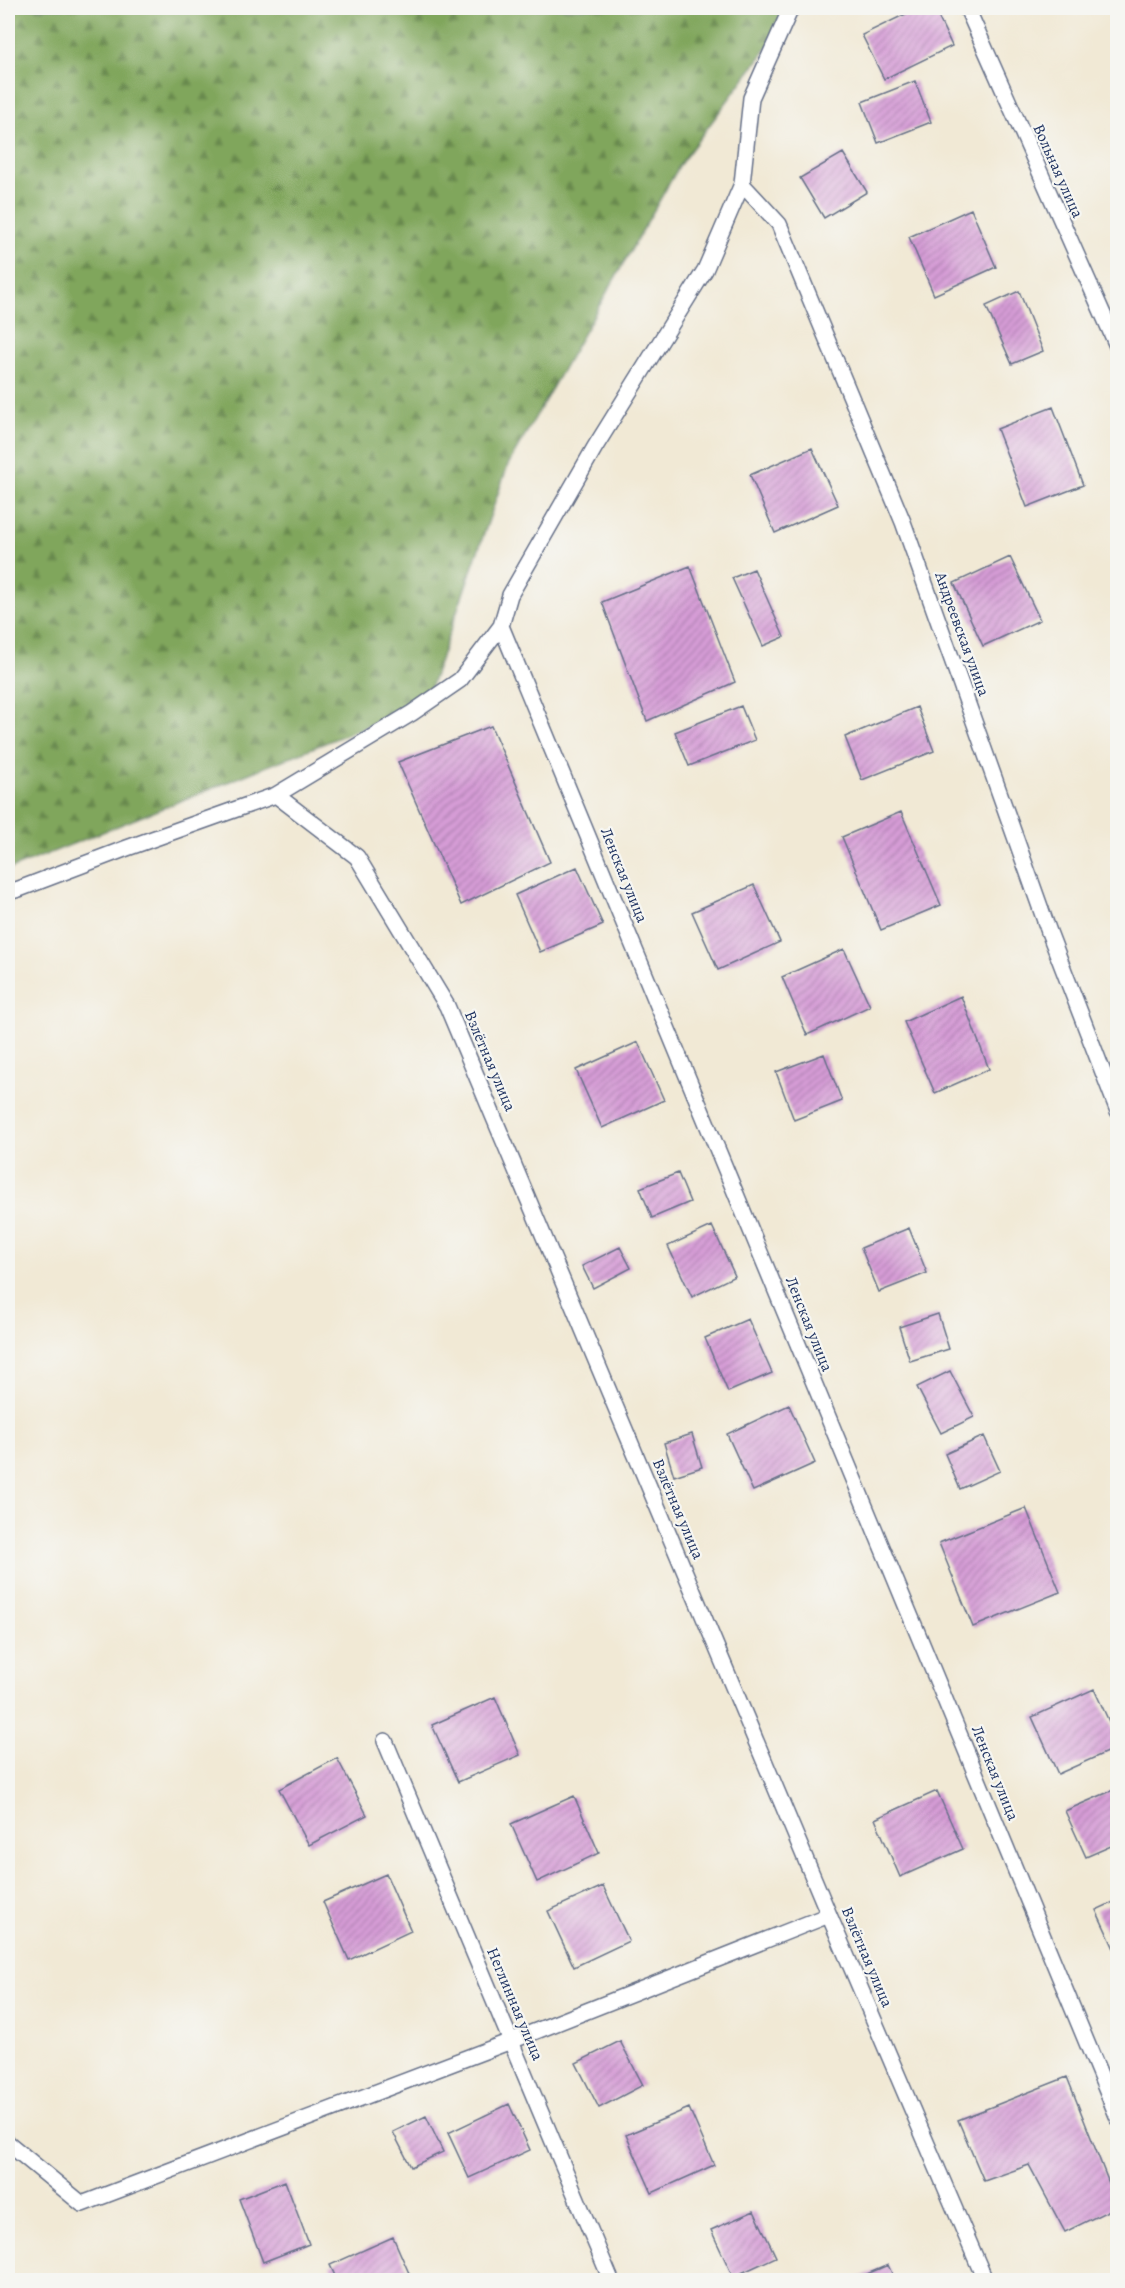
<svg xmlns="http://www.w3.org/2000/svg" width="1125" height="2288" viewBox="0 0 1125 2288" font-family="Alegreya,serif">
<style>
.forest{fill:url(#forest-firs);stroke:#4e6a5c;stroke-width:1.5}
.building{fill:url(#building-hatch)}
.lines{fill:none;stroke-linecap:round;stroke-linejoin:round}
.service-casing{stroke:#667088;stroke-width:18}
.service{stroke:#fff;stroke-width:15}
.labels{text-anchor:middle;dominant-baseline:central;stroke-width:4.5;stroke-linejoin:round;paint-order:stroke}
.street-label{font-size:16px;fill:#1b2f5e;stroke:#f6f6f2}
</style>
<defs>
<pattern id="forest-firs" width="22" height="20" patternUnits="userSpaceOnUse" patternTransform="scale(1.5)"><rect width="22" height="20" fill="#80a65b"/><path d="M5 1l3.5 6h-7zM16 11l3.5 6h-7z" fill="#68884e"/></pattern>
<pattern id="building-hatch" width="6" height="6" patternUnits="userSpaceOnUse" patternTransform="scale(1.5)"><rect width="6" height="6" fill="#d69cd6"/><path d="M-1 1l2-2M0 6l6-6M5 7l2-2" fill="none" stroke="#ad80b1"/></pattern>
</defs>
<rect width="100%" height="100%" fill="#f6f6f2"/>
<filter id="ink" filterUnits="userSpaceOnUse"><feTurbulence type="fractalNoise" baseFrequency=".0167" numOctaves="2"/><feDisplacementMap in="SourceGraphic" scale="12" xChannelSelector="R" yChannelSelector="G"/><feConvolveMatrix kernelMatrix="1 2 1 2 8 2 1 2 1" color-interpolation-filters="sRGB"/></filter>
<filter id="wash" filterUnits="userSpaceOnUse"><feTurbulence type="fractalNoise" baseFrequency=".008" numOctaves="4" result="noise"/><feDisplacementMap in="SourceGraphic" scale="24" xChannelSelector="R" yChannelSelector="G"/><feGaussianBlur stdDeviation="1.35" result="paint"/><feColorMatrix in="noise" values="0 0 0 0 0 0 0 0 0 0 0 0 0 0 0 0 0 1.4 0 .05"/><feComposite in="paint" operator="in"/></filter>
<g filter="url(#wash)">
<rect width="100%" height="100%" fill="#f1e9d5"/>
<path class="forest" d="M8,8H797L681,163L508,465L425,703L8,870Z"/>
<g id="blocks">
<path class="building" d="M918,8H934L952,46L884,79L862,35Z
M915,81L931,122L878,143L862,102Z
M843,153L867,192L824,218L800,178Z
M971,209L996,267L934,295L909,237Z
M1019,291L1043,351L1012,364L986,306Z
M1053,407L1083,485L1027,507L997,429Z
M812,448L838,505L775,533L750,475Z
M1010,557L1040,620L983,646L954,583Z
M690,566L735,682L647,721L602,602Z
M754,569L784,637L763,646L732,578Z
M741,706L755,740L689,766L675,732Z
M917,707L934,751L862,780L845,737Z
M491,726L550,862L461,905L398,762Z
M901,812L941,905L881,930L842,837Z
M577,867L603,925L540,952L515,895Z
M754,885L780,942L718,970L692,912Z
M844,949L870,1006L807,1035L782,977Z
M961,996L989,1069L935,1093L904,1022Z
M638,1042L664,1100L602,1128L576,1070Z
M824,1054L842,1101L794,1120L776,1072Z
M678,1173L690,1202L652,1218L640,1188Z
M712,1226L735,1276L692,1297L668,1246Z
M909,1228L927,1273L879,1292L861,1248Z
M620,1247L631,1268L593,1288L582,1266Z
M938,1314L949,1349L910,1361L899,1327Z
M748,1319L772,1373L728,1392L705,1338Z
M950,1371L974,1417L941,1433L917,1387Z
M789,1405L815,1463L753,1491L727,1434Z
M692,1434L702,1467L674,1476L664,1443Z
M984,1436L1000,1471L960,1489L945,1454Z
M1026,1508L1060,1592L973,1627L939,1543Z
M1094,1689L1118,1741V1747L1058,1774L1032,1717Z
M495,1697L520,1755L458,1782L432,1725Z
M337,1758L367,1815L309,1845L279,1789Z
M1118,1788V1843L1086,1857L1065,1811Z
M937,1791L963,1849L900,1877L875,1819Z
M574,1796L599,1853L537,1882L511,1824Z
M386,1874L411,1931L349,1960L323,1902Z
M603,1886L629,1941L574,1967L548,1911Z
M1118,1900V1957L1096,1910Z
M620,2041L643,2085L599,2108L576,2063Z
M1067,2077L1118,2206L1065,2232L1029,2165L984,2181L958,2120Z
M509,2104L530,2150L469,2178L448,2133Z
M689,2108L714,2165L652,2193L626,2135Z
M426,2116L443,2152L411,2167L393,2132Z
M285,2181L309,2244L263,2262L239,2199Z
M754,2211L776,2257L733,2277L711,2230Z
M393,2237L412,2280H337L330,2265Z
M888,2265L895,2280H853Z"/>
</g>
</g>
<g filter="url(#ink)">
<use href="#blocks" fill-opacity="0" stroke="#667088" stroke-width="1.5"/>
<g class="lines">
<defs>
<path id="service" d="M791,8L751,98L742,184L705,270L595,447L510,595L501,626L1118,2118
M967,8L1118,348
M742,184L779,224L903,522L1049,932L1118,1111
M276,795L357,857L447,1006L829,1915L985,2280
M8,892L19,889L127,848L276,795L412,713L460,680L501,626
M385,1741L611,2280
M8,2143L82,2204L511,2041L829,1915"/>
</defs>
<use href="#service" class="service-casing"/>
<use href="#service" class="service"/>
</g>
</g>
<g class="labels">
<g class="street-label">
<text transform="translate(1058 171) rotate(66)">Вольная улица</text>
<text transform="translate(962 634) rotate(70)">Андреевская улица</text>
<text transform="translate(624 875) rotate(68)">Ленская улица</text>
<text transform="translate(490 1061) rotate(67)">Взлётная улица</text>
<text transform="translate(809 1324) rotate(68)">Ленская улица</text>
<text transform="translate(678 1509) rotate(67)">Взлётная улица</text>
<text transform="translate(995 1773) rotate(68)">Ленская улица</text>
<text transform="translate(867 1957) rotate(67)">Взлётная улица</text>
<text transform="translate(515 2004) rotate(67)">Неглинная улица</text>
</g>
</g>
<rect width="1125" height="2288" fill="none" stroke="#f6f6f2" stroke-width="30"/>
</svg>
